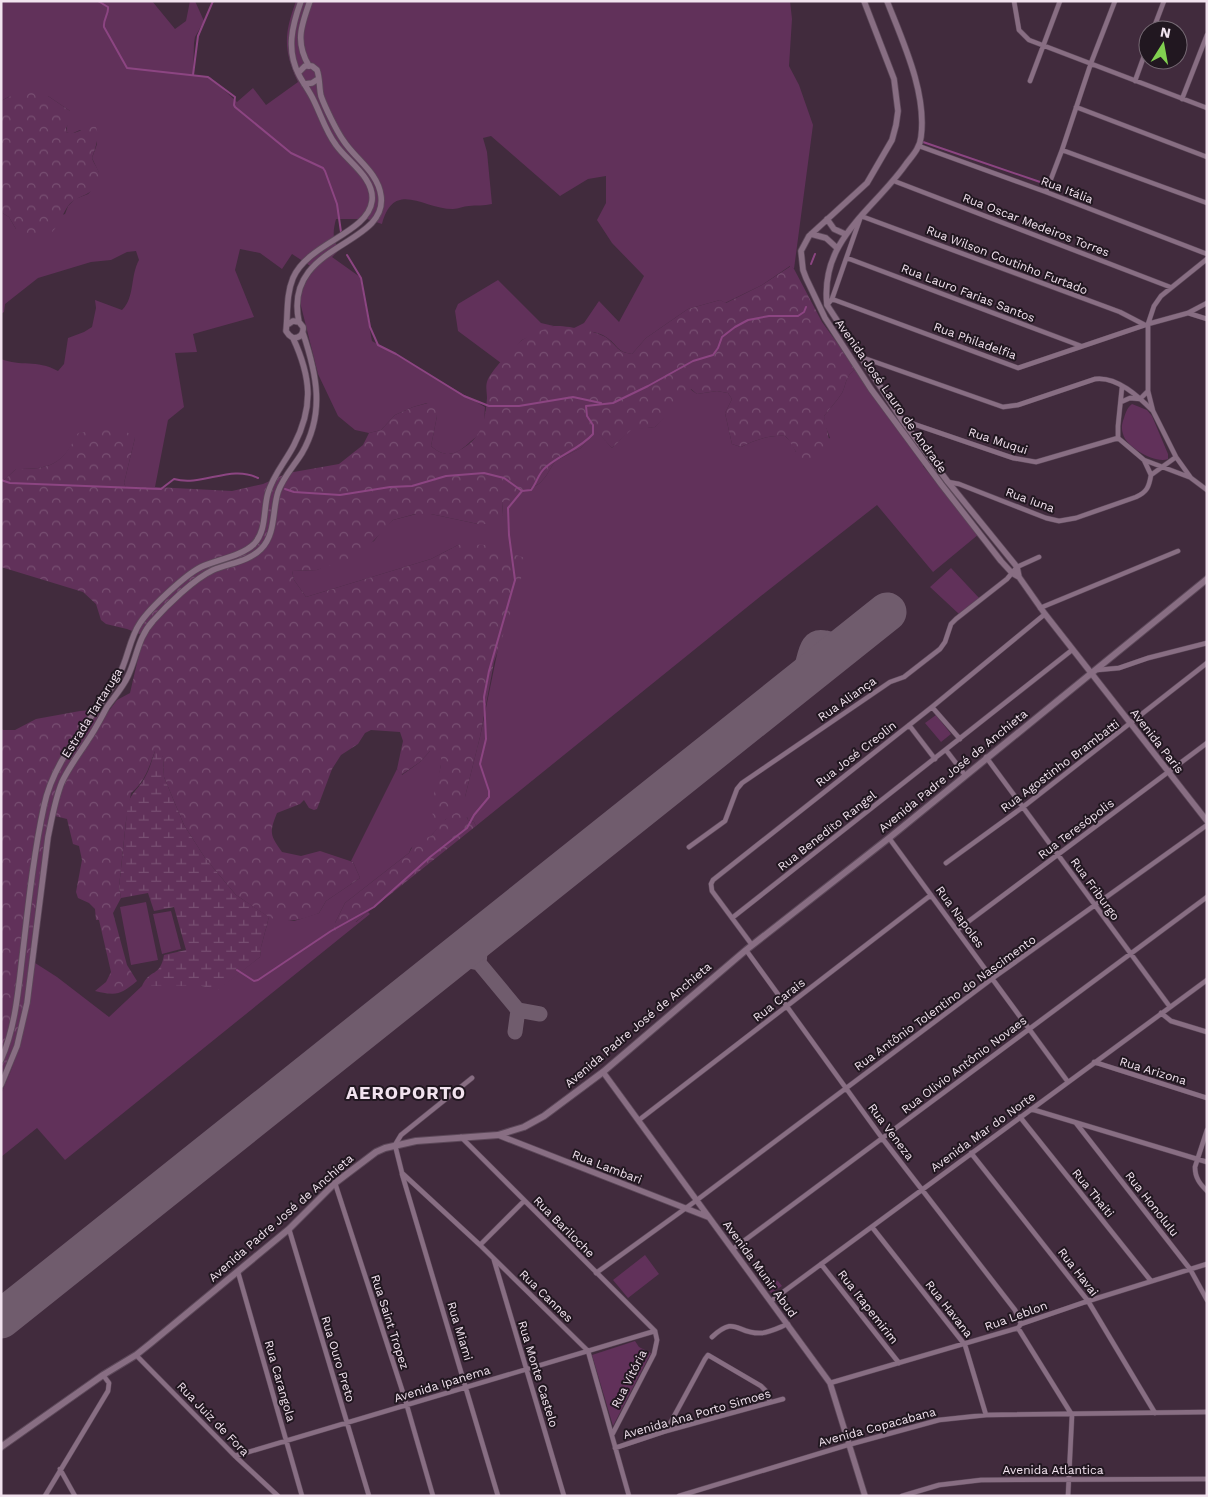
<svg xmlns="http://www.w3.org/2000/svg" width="1208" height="1497" viewBox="0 0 1208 1497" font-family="'Work Sans',sans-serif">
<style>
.green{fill:#61315a}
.forest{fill:url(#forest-crowns)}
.wetland{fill:url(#wetland-marsh)}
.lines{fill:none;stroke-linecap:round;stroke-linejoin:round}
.stream{stroke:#8c4582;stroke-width:2}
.taxiway{stroke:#705c6d;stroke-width:15}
.runway{stroke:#705c6d;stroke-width:39}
.minor-casing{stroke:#5c4859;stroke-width:5.5}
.tertiary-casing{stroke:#5c4859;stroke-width:7}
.secondary-casing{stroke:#5c4859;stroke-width:8}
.minor{stroke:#886e83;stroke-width:4.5}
.tertiary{stroke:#886e83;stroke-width:5.5}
.secondary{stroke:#886e83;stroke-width:6}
.labels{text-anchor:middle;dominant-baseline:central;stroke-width:4;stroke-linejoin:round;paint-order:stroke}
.street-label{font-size:12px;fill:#f2e3ef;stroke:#211720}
.district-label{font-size:18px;font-weight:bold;letter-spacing:1px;fill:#f2e3ef;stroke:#211720}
</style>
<defs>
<pattern id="forest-crowns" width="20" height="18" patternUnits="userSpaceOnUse" patternTransform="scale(1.25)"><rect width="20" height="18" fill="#61315a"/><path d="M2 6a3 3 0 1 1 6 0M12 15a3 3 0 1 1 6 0" fill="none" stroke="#784f72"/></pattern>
<pattern id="wetland-marsh" width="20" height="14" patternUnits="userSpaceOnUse" patternTransform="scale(1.25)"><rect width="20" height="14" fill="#61315a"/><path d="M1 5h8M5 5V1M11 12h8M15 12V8" fill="none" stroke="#784f72"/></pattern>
</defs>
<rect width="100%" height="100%" fill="#412b3d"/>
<path class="green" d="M1,1H152L175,29L186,21L190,1H195L204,21L195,37L194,43L193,75L210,77L237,102L253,88L266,105L298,82C283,50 284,34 296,1H790L792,19L789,66L799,85L813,125L794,269L790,266L762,285L725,303L720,300L688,309L646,338L632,354C616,352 618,345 606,337C598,331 582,331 572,329L584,323L599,301L619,322L644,276L612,243L597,220L606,203V176L588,179L560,196L491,136L483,138L487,152L492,204C484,206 476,205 469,206C463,206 459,209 453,209C423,209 394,179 382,224L367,219H336C333,231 332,238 339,250L332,257L360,277L372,341L485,407C484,415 486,424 481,431C479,436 473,439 469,443C456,455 446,459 431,446L437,416L427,403L413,407L395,415L381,430L369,433L355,430L338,416L318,374L300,302C302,288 306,280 315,269L292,254L282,269L260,253L240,249L235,270L254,317L193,334L197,352L175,353L184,407L168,420L155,487L126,488L124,483L135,438L92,432L79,433C61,465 52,469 16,469L1,483V359C21,367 36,359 58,371L64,364L68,338L84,332L92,327L96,308L95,300L122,310C135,297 130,276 139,260L136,251L127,252L111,260L91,262L38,278L5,304L4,312L1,314V212L9,217L16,229L65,214L68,206L75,199L88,194L97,185L99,173L92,158L97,144V131L80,130L71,134L66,132L70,111L48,96H10L1,101Z
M498,280L541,323L554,326L522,340L501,363L458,331L455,311L458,304Z
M856,369L924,465L923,466L979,534L933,572L877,505L766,592L476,826L474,822L468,820L467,817L446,819L431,836L411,848L409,853L345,903L335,923L356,922L368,912L370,914L65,1160L37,1128L1,1157V1094L12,1068L32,961L57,977L109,1017L142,986H201L218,989L260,957L261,947L269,917L294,921L319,913L326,901L360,878L353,862L351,861L397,769L402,775L420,762L430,751L441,750V765L438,781L465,797L480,737L498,649L460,544L431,559L306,597L294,580L292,571L317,570L374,541L383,529L393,520L416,514H431L478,524L503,515L502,501L529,490L540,483L546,476L555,461L581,448L596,430L612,448L631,429L655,427L690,389L697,394L717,391L728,393L732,399L725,413L732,444L741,447C755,440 769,435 785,436L791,442L796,452L830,438L825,425L824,416C830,408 837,401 842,393C847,383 845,376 856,369Z
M1132,404L1147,410L1152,416L1168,454V459C1155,464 1126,447 1123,434C1121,428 1122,423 1124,418C1126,412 1127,408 1132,404Z
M951,568L980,599L959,614L930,587Z
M936,715L951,734L941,742L925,723Z
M146,902L158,960L131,965L120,907Z
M171,911L181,949L162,954L153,914Z
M645,1255L659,1274L628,1298L613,1280Z
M770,1279L778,1281L782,1286L771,1293L762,1280Z
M635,1341L639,1347L651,1353L613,1426L592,1355Z"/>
<path class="forest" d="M30,90L48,96L70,111V122L66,128V132C78,137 84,124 96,127C100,138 95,148 92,158C94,165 101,172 100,179C97,195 76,195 68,206C61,216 58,231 46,236C37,240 24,232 16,229L9,217L1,212V101L18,92Z
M791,266L794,269L822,322L856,369C845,376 847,383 842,393C837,401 830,408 824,416L831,448C822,463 809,468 797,453C792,447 791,441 785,436C769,435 755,440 741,447L732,444L725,413L732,399L728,393L717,391L697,394L691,389L689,394L655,427L631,430L612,448L596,431L581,448L555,461L546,476L540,483L511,500L502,502L503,515L495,524H478L431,514H415L393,520L361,554L317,570L292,571L294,580L306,597L431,559L460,544L486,545L525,558L520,584L494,662L480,737L465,797L433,821L432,802L441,765V751H430L420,762L401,775L397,769L403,741L400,732L371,730L365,733L358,744L341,755L332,769L317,809L314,810L309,808L304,800L300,804L277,813C269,833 270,835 282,852L301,856L320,851L353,862L360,878L326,901L319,913C301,920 290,923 270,918L236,895L205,858L184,825L164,777L163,757L155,751C149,767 145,782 131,793L126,821L119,887L121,898L113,913L127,965L137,981C120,995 117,996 95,991L106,982L111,972L99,920H96L95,909L89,903L78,898L76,892L82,860L79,846L73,844L67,819L55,816L47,845L23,1024L12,1068L1,1094V728L3,730H15L36,719L80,711L92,710L105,716L117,700L130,693L140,650L145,636L127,629L106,624L101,620L96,604L83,592L1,567V483L16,469C52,469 61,465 78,433C98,431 120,423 135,438L124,483L126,488L155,487L232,491L263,484L288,473L339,464L363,445L369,433L381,430L395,415L413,407L428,403L434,404L437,416L431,446C439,453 448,457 458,451C482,439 485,422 487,398C487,391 485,386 488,379C494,368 511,349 521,341C525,337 550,326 555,326C566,325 600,332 607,338C618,347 617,352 632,354L646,338L688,309L720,300L726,303L762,285Z
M460,810L464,811L468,820L474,822L476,826L343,932L338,934L334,932L335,923L345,903L409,853L415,842L431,836L443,821Z"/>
<path class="wetland" d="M155,751H159L163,757L164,777L184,825L205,858L236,895L269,917L261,947L260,957L218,990L201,986H142C150,968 160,978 164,955L186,950L174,907L154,911L148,893L121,898L119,887L128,803C132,792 139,788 144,779C149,771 152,760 155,751Z"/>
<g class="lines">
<path class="stream" d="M98,1L108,7C109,14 103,19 104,27L127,68L208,77L235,97L234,105L235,107L291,153L323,168L325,171L337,204L341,232
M193,75L198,36L213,1
M923,142L1046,184
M347,255L361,278L370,327L378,345L396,354L464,396L489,406H519L573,397L601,403
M811,264L815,254
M1,480L10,483L161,489L174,479C202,487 231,464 258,478
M285,489L294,492L340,495L390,487L412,486L446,476L484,473L504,478L522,491L531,490C537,483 538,473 546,467C560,455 581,448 593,434V425L587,416L586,406L613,403L648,386L693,361L713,355L718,348L722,337L735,327L748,320L769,316H798L804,312L806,307
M237,970L254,981L258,980L331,931L374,907L430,857L467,828L474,815L489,797V791L480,764L486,739L484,697L489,671L515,580L509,535L508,508L522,491"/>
<path class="taxiway" d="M781,696C787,689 795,682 799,674C806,661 803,633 826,638C833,639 837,642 843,647
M493,926L481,943L479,963L518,1010L540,1014
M441,968C454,961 465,959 479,963
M515,1032L518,1010"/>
<path class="runway" d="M1,1319L887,612"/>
<defs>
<path id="minor" d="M1014,1L1019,30L1029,40L1207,108
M1153,30L1164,1
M1030,81L1060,1
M1135,81L1148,45
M1182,99L1207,35
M1076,107L1207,157
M919,146L1046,192L1207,254
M1062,150L1207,203
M894,181L1170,287
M1046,192L1062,150L1091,63L1115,1
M847,258L1081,346
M1207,259L1161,296L1154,306L1148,324V391L1153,411L1176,457L1191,478L1207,490
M832,299L861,216L1120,312L1145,325
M827,305L832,299L1018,368L1148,324L1188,313L1207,303
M1188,313L1207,319
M861,357L1003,407L1018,405L1095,379C1117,376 1139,397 1153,411
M1122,387L1118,426V438L1144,460L1189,477
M1121,402L1130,398L1140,399L1148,391
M902,420L1013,458L1036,462L1118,438
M1144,460L1151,475
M1151,475L1176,457
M948,482L959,484L1046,518L1059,521L1076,518L1136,497C1147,492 1149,487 1151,475
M1040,608L1178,551
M1097,670L1119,668L1148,658L1207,643
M932,707L960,739
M909,725L935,759
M946,750L965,775
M986,757L1170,1007
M889,838L1068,1082
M689,847L725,821L737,789L742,783L890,682L904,677L940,649L945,642L951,624L956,619L1007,579L1017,567L1039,557
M946,863L1023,807L1207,663
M732,918L1072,650
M957,930L1207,743
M752,945L712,891L711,884L713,880L932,707L1045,614
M746,950L882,1138L1015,1310L1021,1324
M1161,1013L1171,1021L1207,1032
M1094,1062L1207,1098
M472,1078L401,1135L395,1145L402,1173L480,1245L588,1351L629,1496
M1031,1109L1207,1162
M1020,1117L1151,1281
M639,1120L931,895
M1076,1123L1190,1269L1207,1300
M1207,1130L1195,1167C1195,1178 1200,1184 1207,1191
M461,1137L655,1331
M971,1153L1088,1301L1155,1413
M402,1174L498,1496
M335,1183L405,1399L433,1496
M872,1227L965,1345L986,1415
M289,1229L369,1496
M480,1245L524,1201
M733,1249L1207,897
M494,1260L564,1496
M821,1264L899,1363
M238,1272L302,1496
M596,1273L697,1200L993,978L1207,825
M771,1301L1207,980
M1018,1328L1072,1415L1068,1496
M712,1337C737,1314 736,1335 762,1333C771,1332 780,1327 788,1324
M136,1355L235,1456L278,1496
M830,1383L1018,1328L1021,1324L1088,1301L1207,1264
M666,1431L705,1359L708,1355L761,1386L766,1391L770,1402
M612,1435L654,1354L657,1340L655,1331
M615,1448L666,1431L783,1399
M235,1456L655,1331
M60,1469L75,1496
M45,1496L108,1391L109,1383L103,1375
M679,1496L844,1446L939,1420L986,1415L1207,1412
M902,1496L939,1485L981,1480L1207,1479"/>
<path id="tertiary" d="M864,1L894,79L898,111L896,125L892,140L867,183L809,236L801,251L803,270L806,278L825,318L871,389L941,484L1001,561L1012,573L1019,577L1045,614L1207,821
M887,1C903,42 927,93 921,137C920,148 912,156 906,164C873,211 820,239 827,305L902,420L948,482L1017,567L1019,577
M309,66C295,42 301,26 310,1
M298,73L305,66H312L317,70C320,78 319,87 321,96C325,107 336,130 343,140C355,159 378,172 381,196C388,247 282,243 299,322
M304,84L312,83L318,79
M827,219L834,229L845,234
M811,234L826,238L837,248
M287,325L293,321L299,322L303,327C304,334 300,338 293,338L289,335L286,331C288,313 286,295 293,278C308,243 368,233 372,201C375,178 347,161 336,145C326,132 321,115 314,101C310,92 303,83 299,75C286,50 292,26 301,1
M1,1060C15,1028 18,993 22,959C28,908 33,857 44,806C54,757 93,719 118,677C128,660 129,639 140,623C150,608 185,575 201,567C216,560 242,556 254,544C267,530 263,510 268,493C273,475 286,461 294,445C314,406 311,377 293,338
M603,1072L830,1383L865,1496
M1,1085L17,1046L27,1003L48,837C52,818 55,799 62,782C69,767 79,754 88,740C95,730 101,718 107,707C114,697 123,687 128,676C137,657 138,637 153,621C167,605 194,579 213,570C229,563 248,562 261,549C276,534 272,511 278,492C283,477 294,466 302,453C325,413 317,375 303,333
M498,1135L708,1217"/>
<path id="secondary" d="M1,1447L103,1375L136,1355L151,1343L289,1229L335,1183L376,1152L385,1148L416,1141L498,1135L524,1127L544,1116L603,1072L746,950L889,838L1207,579"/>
</defs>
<use href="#minor" class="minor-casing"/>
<use href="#tertiary" class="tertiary-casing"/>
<use href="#secondary" class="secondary-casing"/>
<use href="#minor" class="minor"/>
<use href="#tertiary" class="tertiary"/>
<use href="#secondary" class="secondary"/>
</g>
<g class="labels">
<g class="street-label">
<text transform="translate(1067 190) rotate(21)">Rua Itália</text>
<text transform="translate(1036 225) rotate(21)">Rua Oscar Medeiros Torres</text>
<text transform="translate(1007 260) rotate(21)">Rua Wilson Coutinho Furtado</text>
<text transform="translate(968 293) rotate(21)">Rua Lauro Farias Santos</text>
<text transform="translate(975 341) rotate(20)">Rua Philadelfia</text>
<text transform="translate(891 396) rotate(55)">Avenida José Lauro de Andrade</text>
<text transform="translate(998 441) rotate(18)">Rua Muqui</text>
<text transform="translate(1030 500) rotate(20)">Rua Iuna</text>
<text transform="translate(847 699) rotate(-35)">Rua Aliança</text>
<text transform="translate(92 713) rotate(-58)">Estrada Tartaruga</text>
<text transform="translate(1157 741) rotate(52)">Avenida Paris</text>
<text transform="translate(856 754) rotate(-38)">Rua José Creolin</text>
<text transform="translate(1060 766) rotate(-37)">Rua Agostinho Brambatti</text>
<text transform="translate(953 771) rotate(-39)">Avenida Padre José de Anchieta</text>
<text transform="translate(1076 829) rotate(-37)">Rua Teresópolis</text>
<text transform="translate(827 831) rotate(-38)">Rua Benedito Rangel</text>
<text transform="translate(1095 889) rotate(54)">Rua Friburgo</text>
<text transform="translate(960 917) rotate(54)">Rua Napoles</text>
<text transform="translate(779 1000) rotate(-38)">Rua Carais</text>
<text transform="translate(945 1003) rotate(-36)">Rua Antônio Tolentino do Nascimento</text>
<text transform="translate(638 1025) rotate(-40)">Avenida Padre José de Anchieta</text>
<text transform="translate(964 1065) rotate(-37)">Rua Olivio Antônio Novaes</text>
<text transform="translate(1153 1071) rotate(17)">Rua Arizona</text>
<text transform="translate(891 1132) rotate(53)">Rua Veneza</text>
<text transform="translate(983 1132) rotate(-36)">Avenida Mar do Norte</text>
<text transform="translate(607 1167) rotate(21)">Rua Lambari</text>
<text transform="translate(1093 1193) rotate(51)">Rua Thaiti</text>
<text transform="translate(1152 1204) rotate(52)">Rua Honolulu</text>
<text transform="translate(281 1218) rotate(-41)">Avenida Padre José de Anchieta</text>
<text transform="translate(564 1227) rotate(45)">Rua Bariloche</text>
<text transform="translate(760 1269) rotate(54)">Avenida Munir Abud</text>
<text transform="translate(1078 1272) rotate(52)">Rua Havai</text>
<text transform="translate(546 1296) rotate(44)">Rua Cannes</text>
<text transform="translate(868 1307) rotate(52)">Rua Itapemirim</text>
<text transform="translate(949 1309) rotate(52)">Rua Havana</text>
<text transform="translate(1016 1316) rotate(-20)">Rua Leblon</text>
<text transform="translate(390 1322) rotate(72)">Rua Saint Tropez</text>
<text transform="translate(460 1331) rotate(73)">Rua Miami</text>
<text transform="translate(338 1359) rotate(73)">Rua Ouro Preto</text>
<text transform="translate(538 1374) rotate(73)">Rua Monte Castelo</text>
<text transform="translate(629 1379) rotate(-63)">Rua Vitória</text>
<text transform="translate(280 1381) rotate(74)">Rua Carangola</text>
<text transform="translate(442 1384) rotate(-17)">Avenida Ipanema</text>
<text transform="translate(697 1414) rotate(-16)">Avenida Ana Porto Simoes</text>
<text transform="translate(213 1419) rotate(46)">Rua Juiz de Fora</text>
<text transform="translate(877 1427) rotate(-15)">Avenida Copacabana</text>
<text x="1053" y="1470">Avenida Atlantica</text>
</g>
<g class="district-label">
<text x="406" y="1092">AEROPORTO</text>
</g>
</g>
<rect width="1208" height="1497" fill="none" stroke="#f2e3ef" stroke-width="5"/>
<g transform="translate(1163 45) rotate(11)"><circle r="24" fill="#211720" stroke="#756973"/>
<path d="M0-4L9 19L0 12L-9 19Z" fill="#81d050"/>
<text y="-8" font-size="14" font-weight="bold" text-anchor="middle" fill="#f2e3ef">N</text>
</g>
</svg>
